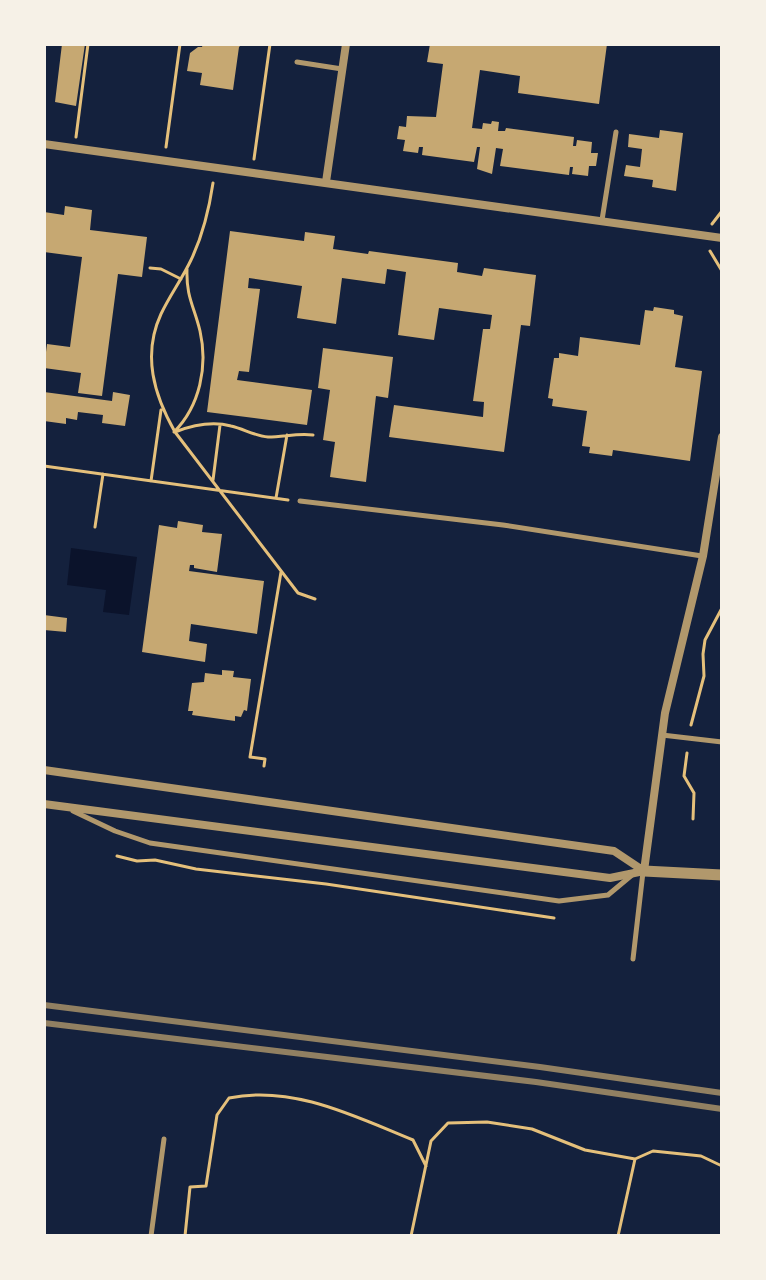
<svg xmlns="http://www.w3.org/2000/svg" width="766" height="1280" viewBox="0 0 766 1280" font-family="Spectral,serif">
<style>
.water{fill:#0b132b}
.building{fill:#c6a872}
.lines{fill:none;stroke-linecap:round;stroke-linejoin:round}
.path{stroke:#e5c07b;stroke-width:3}
.service{stroke:#b1986c;stroke-width:5}
.minor{stroke:#b1986c;stroke-width:8}
.tertiary{stroke:#b1986c;stroke-width:11}
.rail{stroke:#918062;stroke-width:6}
</style>
<rect width="100%" height="100%" fill="#14213d"/>
<path class="water" d="M71,548L137,557L129,615L103,612L106,590L67,585Z"/>
<path class="building" d="M62,44H85L76,106L55,102Z
M203,44H242L239,47L233,90L200,85L202,73L187,71L190,53L198,47H202Z
M430,44H607L599,104L518,93L520,76L480,70L472,128L482,129L483,123L491,124L492,121L499,122L498,131H505L506,128L574,137L573,146H576L577,140L592,142L591,153H598L596,166H589L588,176L572,174L573,167H570L569,175L500,166L503,149L496,148L492,174L477,169L480,147H477L474,162L422,155L423,147H419L418,153L403,151L405,140L397,139L399,126L406,127L407,116L436,117L443,64L427,62Z
M660,130L683,133L676,191L652,187L653,180L624,176L626,165L640,167L642,149L628,147L629,134L659,138Z
M65,206L92,210L90,230L147,237L142,277L118,274L102,396L78,393L81,373L44,368L47,344L70,347L82,257L44,252V212L64,215Z
M230,231L304,241L305,232L335,236L333,249L368,254L369,251L458,263L457,272L482,276L484,268L536,275L530,326L521,325L504,452L389,437L394,405L483,417L484,402L473,401L483,329H490L492,315L439,308L434,340L398,335L406,272L387,269L385,284L342,278L336,324L297,318L302,286L249,278L248,288L260,289L249,372L239,371L237,380L312,390L307,425L207,412Z
M654,307L674,310V314L683,316L675,367L702,371L690,461L613,450L612,456L589,453L590,447L582,446L587,411L552,406L553,399L548,398L554,358H559V353L578,356L580,337L640,345L645,310L653,311Z
M323,348L393,357L388,398L376,396L366,482L330,477L335,442L323,440L330,390L318,388Z
M44,392L112,401L113,392L130,395L125,426L102,423L103,415L78,412L77,420L66,418V424L44,421Z
M178,521L203,525L202,532L222,534L217,572L194,568V565H190L189,571L264,581L257,634L191,624L189,641L207,644L205,662L142,652L159,525L177,528Z
M44,615L67,618L66,632L44,630Z
M222,670L234,671L233,677L251,679L247,711L244,710L241,717L235,716V721L192,715L193,711H188L192,683L204,682L205,673L222,675Z"/>
<g class="lines">
<path class="path" d="M76,137L88,44
M166,147L180,44
M254,159L270,44
M213,183C209,210 203,235 191,260C182,279 170,295 161,314C142,355 154,395 175,432L298,593L315,599
M712,224L722,211
M710,251L722,271
M150,268L161,269L181,279
M174,432C200,406 208,366 200,331C194,306 186,297 187,269
M175,432C193,425 212,421 231,426C244,429 255,436 268,437C284,437 297,433 313,435
M44,466L288,500
M213,480L220,425
M151,481L161,410
M276,498L287,435
M95,527L103,474
M691,725L704,676L703,654L705,640L722,608
M687,753L684,776L694,793L693,819
M264,766L265,759L250,757L281,572
M117,856L137,861L155,860L196,869L326,884L554,918
M185,1236L190,1187L206,1186L217,1115L229,1098C293,1085 354,1116 413,1140L426,1166
M411,1236L431,1141L448,1123L487,1122L532,1129L585,1150L635,1159
M618,1236L635,1159L653,1151L701,1156L722,1166"/>
<path class="service" d="M297,62L342,69
M602,220L616,132
M300,501L503,525L702,556
M662,735L722,742
M73,811L115,831L150,843L559,901L608,895L632,875
M633,959L643,872
M151,1236L164,1139"/>
<path class="minor" d="M44,144L722,238
M326,182L346,44
M44,770L614,851L644,871
M44,804L610,878L644,871
M644,871L665,713L703,556L722,437"/>
<path class="tertiary" d="M644,871L722,875"/>
<path class="rail" d="M44,1005L540,1067L722,1093
M44,1023L536,1082L722,1109"/>
</g>
<rect width="766" height="1280" fill="none" stroke="#f6f1e7" stroke-width="92"/>
</svg>
